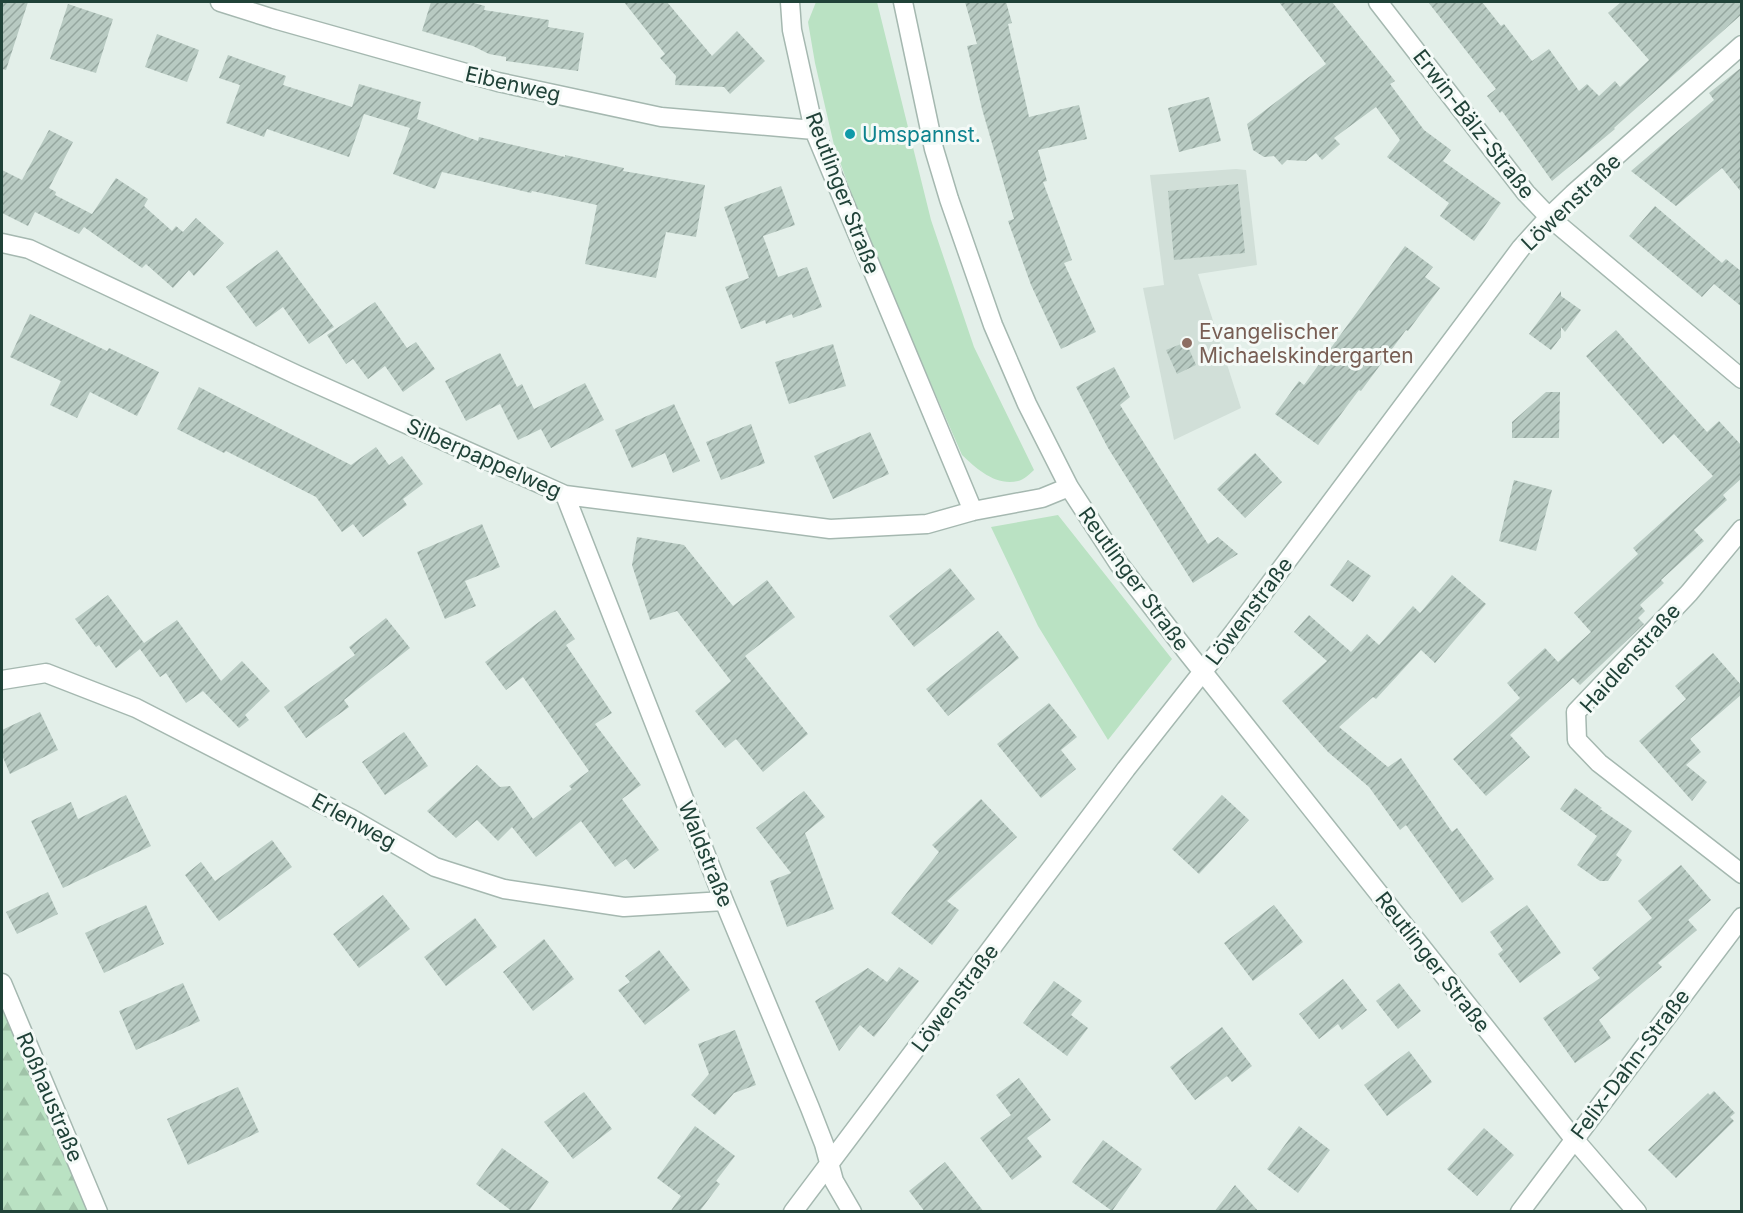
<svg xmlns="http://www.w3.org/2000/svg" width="1743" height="1213" viewBox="0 0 1743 1213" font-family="Inter,sans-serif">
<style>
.built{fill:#d1dfd8}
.grass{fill:#bae2c3}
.forest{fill:url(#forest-firs)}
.building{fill:url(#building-hatch)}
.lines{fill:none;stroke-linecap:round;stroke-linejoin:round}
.minor-casing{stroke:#a5b8b0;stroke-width:21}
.minor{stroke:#fff;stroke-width:18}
.culture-dot{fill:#0f9aa8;stroke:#f4faf7;stroke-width:2}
.education-dot{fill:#8d6e63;stroke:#f4faf7;stroke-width:2}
.labels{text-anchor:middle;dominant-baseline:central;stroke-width:6;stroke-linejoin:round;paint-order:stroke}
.street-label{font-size:21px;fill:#204238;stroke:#f4faf7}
.culture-label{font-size:21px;fill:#0d838f;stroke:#f4faf7;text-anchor:start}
.education-label{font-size:21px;fill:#785e54;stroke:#f4faf7;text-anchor:start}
</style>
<defs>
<pattern id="forest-firs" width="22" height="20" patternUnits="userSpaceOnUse" patternTransform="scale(1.5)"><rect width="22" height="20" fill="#bae2c3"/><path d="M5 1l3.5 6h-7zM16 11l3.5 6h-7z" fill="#a0c3a8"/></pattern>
<pattern id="building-hatch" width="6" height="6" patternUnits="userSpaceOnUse" patternTransform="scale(1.5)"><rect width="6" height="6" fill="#b8cac2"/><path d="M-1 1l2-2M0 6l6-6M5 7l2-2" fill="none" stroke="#95a69f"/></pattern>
</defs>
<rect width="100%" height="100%" fill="#e3efe9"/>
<path class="built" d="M1236,169L1246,170L1257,265L1198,274L1241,408L1174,440L1143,288L1164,285L1150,175Z"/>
<path class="grass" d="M816,2H877L931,220L974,347L1034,470C1030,474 1023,480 1018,481C995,486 977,469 962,455L866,235L834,145L815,63L808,22Z
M1058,515L1172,659L1108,740L1038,626L991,527Z"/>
<path class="forest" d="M2,983L100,1211H2Z"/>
<path class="building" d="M2,2H28L6,70L2,69Z
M431,2H470L485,6L484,10L549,20L548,27L584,33L578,71L506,61V57L489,54L473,46L422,31Z
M624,2H667L712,56L737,31L765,61L730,94L724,87L675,85L676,76L660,58L665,54Z
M965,2H1006L1012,23L1008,24L1029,117L1079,105L1087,139L1038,150L1047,181L1043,182L1072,260L1064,263L1096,332L1061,349L1031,285L1008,221L1014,219L982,109L967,46L977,44Z
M1279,2H1332L1395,81L1390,84L1424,130L1451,150L1443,161L1501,203L1474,241L1440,216L1449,203L1387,157L1400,140L1376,107L1334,138L1340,144L1322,160L1316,153L1306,161L1287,160L1282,165L1274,156L1264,157L1253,150L1247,124L1326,64Z
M1428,2H1482L1501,26L1504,24L1532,61L1549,49L1579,91L1587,84L1599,96L1615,81L1620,87L1649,60L1608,13L1621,2H1742V14L1614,128L1615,129L1552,181L1502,111L1500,113L1487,96L1496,89Z
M68,4L113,19L96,73L50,59Z
M157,34L199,50L187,82L145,67Z
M228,55L286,76L283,85L352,107L359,84L421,102L417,119L478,141L479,137L565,157V155L624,168L623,171L705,185L696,237L666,232L656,278L585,264L597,205L532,191L531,193L442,172L435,189L393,174L410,128L364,114L349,157L267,129L264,137L226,123L240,85L219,78Z
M1742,67V193L1722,168L1676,206L1631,171L1714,100L1709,93Z
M1209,97L1221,141L1179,152L1168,108Z
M49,130L73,142L49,188L56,192L55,195L92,214L116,178L148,199L144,206L172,231L176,226L183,232L196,218L224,243L194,276L189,270L173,288L146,264L142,268L84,227L79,234L35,212L28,226L2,213V170L22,180Z
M1238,184L1245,253L1174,260L1168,191Z
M781,186L795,225L763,236L778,277L807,267L822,307L793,318L792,314L766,324L765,320L741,329L725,287L749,278L724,207Z
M1655,206L1722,263L1726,259L1742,272V307L1714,284L1702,297L1629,236Z
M1405,246L1433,267L1425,277L1440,288L1408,331L1406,330L1361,391L1359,390L1318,445L1275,414L1299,381L1304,385Z
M277,250L334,327L309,344L283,307L256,327L226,287Z
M1561,291V296L1581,310L1565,332L1561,327V337L1551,350L1529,334Z
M375,302L407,348L416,342L435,369L403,392L385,366L368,379L353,359L346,364L327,335Z
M30,314L107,351L109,348L159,372L137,416L90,392L77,418L50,405L61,381L10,357Z
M1616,330L1707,432L1719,421L1742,446V478L1723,495L1727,500L1694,530L1704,541L1661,580L1664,583L1640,605L1645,611L1638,618L1644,624L1580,685L1573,678L1510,735L1530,757L1486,796L1453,759L1520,698L1507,683L1545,648L1558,662L1591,632L1574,613L1638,554L1633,548L1713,476L1674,434L1663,444L1586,356Z
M1186,342L1196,365L1177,374L1166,350Z
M833,344L846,386L789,404L775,362Z
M500,353L517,387L522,384L534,409L585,383L604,420L551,448L541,429L518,440L500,404L466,421L445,381Z
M1114,367L1130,397L1120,405L1208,544L1218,537L1238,554L1193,583L1108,448L1076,387Z
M199,387L351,465L376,447L389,465L402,456L423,484L403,499L407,505L363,537L353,524L342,532L316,497L226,451L224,453L177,429Z
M1546,392H1560L1559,438H1512V422Z
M674,404L700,461L673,473L665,453L632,468L615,430Z
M751,424L765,463L721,480L706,442Z
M870,432L889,474L833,499L814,456Z
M1255,453L1282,482L1245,518L1217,489Z
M1514,480L1552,490L1536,551L1499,541Z
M482,524L500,567L465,581L476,606L445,619L417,552Z
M637,537L684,545L733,606L767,580L795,617L745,656L808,734L763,772L736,739L725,748L695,711L731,681L677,611L650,620L632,565Z
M1348,560L1371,576L1353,602L1330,585Z
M950,568L975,599L914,647L889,616Z
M1452,575L1486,604L1435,663L1421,650L1376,699L1373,697L1339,727L1388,767L1401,758L1452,832L1457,828L1494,879L1462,903L1406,825L1400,830L1369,787L1328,752L1282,701L1327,661L1294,632L1309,615L1351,652L1367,634L1379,645L1413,606L1420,613Z
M108,595L144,643L177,620L221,681L242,661L270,691L245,715L249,720L239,728L203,691L186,703L166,673L160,677L140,649L116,668L99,645L96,647L75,619Z
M555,610L575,639L566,645L612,713L595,724L641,785L622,799L659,850L634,869L626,859L615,867L581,821L536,857L512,827L498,841L477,820L456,838L427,811L477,765L500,787L510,786L533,819L572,789L569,786L589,771L523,677L506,690L485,662Z
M386,618L410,648L344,700L349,707L306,738L284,707L355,655L349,647Z
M998,631L1019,658L948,716L926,689Z
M1713,653L1742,686V694L1690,739L1701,752L1686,765L1707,782L1692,801L1639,741L1686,699L1675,686Z
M1049,703L1077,737L1061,750L1076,769L1041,798L997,744Z
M40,712L58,750L10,774L2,755V730Z
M404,732L428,766L385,795L362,762Z
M1575,788L1602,808L1600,809L1632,831L1616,855L1622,860L1608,881H1600L1577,865L1597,836L1560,809Z
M804,791L825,817L805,833L834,909L787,927L770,881L791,873L756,828Z
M126,795L151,846L63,888L31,821L71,802L78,819Z
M1222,795L1249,820L1199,874L1172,849Z
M981,799L1017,837L947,901L959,910L932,945L891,913L939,852L932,845Z
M272,840L292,867L219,921L185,875L201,862L215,881Z
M1681,865L1711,900L1688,920L1697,930L1658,963L1662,967L1599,1020L1611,1038L1575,1063L1543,1018L1600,978L1592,968L1652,918L1638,901Z
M48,892L58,914L17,934L6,912Z
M383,895L410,929L359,968L333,934Z
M146,905L164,944L104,973L85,933Z
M1274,905L1303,942L1253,981L1224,943Z
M1527,905L1561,953L1520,983L1498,954L1503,950L1490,932Z
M475,918L497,947L446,986L424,957Z
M544,939L574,979L533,1011L503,972Z
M659,950L690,990L645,1025L618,990L630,982L625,976Z
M899,967L919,981L874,1037L860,1025L839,1051L815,1001L868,968L887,982Z
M1343,979L1367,1010L1342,1030L1338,1024L1319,1039L1299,1014Z
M1054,981L1082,1001L1071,1015L1088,1028L1067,1056L1023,1023Z
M183,983L200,1021L136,1050L119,1011Z
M1399,983L1421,1011L1398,1029L1376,1001Z
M1222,1027L1252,1066L1232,1082L1227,1076L1195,1100L1170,1067Z
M735,1030L756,1085L734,1093L715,1115L691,1095L709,1074L698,1044Z
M1409,1051L1432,1082L1387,1116L1364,1085Z
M1019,1078L1051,1120L1027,1138L1042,1157L1012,1180L980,1138L1011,1115L996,1095Z
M238,1087L259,1132L188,1165L167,1119Z
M1714,1091L1735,1113L1730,1117L1734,1121L1676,1178L1648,1150L1708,1093L1710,1095Z
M584,1092L612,1129L573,1159L544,1122Z
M695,1126L735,1156L716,1181L720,1184L699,1212H670L681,1196L657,1178Z
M1299,1126L1330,1150L1298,1193L1267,1169Z
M1484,1128L1514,1155L1477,1196L1447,1169Z
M1103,1140L1142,1169L1112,1211L1072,1182Z
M502,1148L549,1182L528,1212H513L476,1184Z
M945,1162L984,1212H925L909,1191Z
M1235,1185L1259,1212H1214Z"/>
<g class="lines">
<defs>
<path id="minor" d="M220,2L274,19L498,82L661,117L814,130
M790,2L792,30L814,130L973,511
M903,2L934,149L949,199L993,325L1027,404L1069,487L1119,564L1187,652L1574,1139L1637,1212
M1378,2L1526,193L1549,217L1742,379
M2,243L29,249L297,375L565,495L830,529L927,524L973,511L1042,498L1069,487
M565,495L724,901L810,1108L824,1144L834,1181L852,1212
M1742,529L1689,593L1576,712L1577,740L1599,763L1742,874
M2,680L46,673L136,708L352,819L435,867L504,889L624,907L724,901
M2,983L98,1212
M793,1212L1126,769L1234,632L1521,248L1549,217L1573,194L1742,45
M1520,1212L1742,917"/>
</defs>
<use href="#minor" class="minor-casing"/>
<use href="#minor" class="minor"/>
</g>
<circle class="culture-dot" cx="850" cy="134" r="6"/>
<circle class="education-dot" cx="1187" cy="343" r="6"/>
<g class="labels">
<g class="street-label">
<text transform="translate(513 84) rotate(13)">Eibenweg</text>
<text transform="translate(1474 124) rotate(52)">Erwin-Bälz-Straße</text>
<text transform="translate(843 193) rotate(69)">Reutlinger Straße</text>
<text transform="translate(1571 202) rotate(-44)">Löwenstraße</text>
<text transform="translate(484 458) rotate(24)">Silberpappelweg</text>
<text transform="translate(1134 579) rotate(54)">Reutlinger Straße</text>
<text transform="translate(1249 611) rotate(-53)">Löwenstraße</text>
<text transform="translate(1630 658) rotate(-48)">Haidlenstraße</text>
<text transform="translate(354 821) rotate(29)">Erlenweg</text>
<text transform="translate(706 854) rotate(68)">Waldstraße</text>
<text transform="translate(1433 962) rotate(52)">Reutlinger Straße</text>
<text transform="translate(955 998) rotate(-53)">Löwenstraße</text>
<text transform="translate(1630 1064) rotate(-53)">Felix-Dahn-Straße</text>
<text transform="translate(50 1097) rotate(67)">Roßhaustraße</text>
</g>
<g class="culture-label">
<text x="862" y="134">Umspannst.</text>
</g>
<g class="education-label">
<text x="1199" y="331">Evangelischer<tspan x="1199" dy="24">Michaelskindergarten</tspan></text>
</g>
</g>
<rect width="1743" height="1213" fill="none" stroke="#204238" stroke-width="6"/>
</svg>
